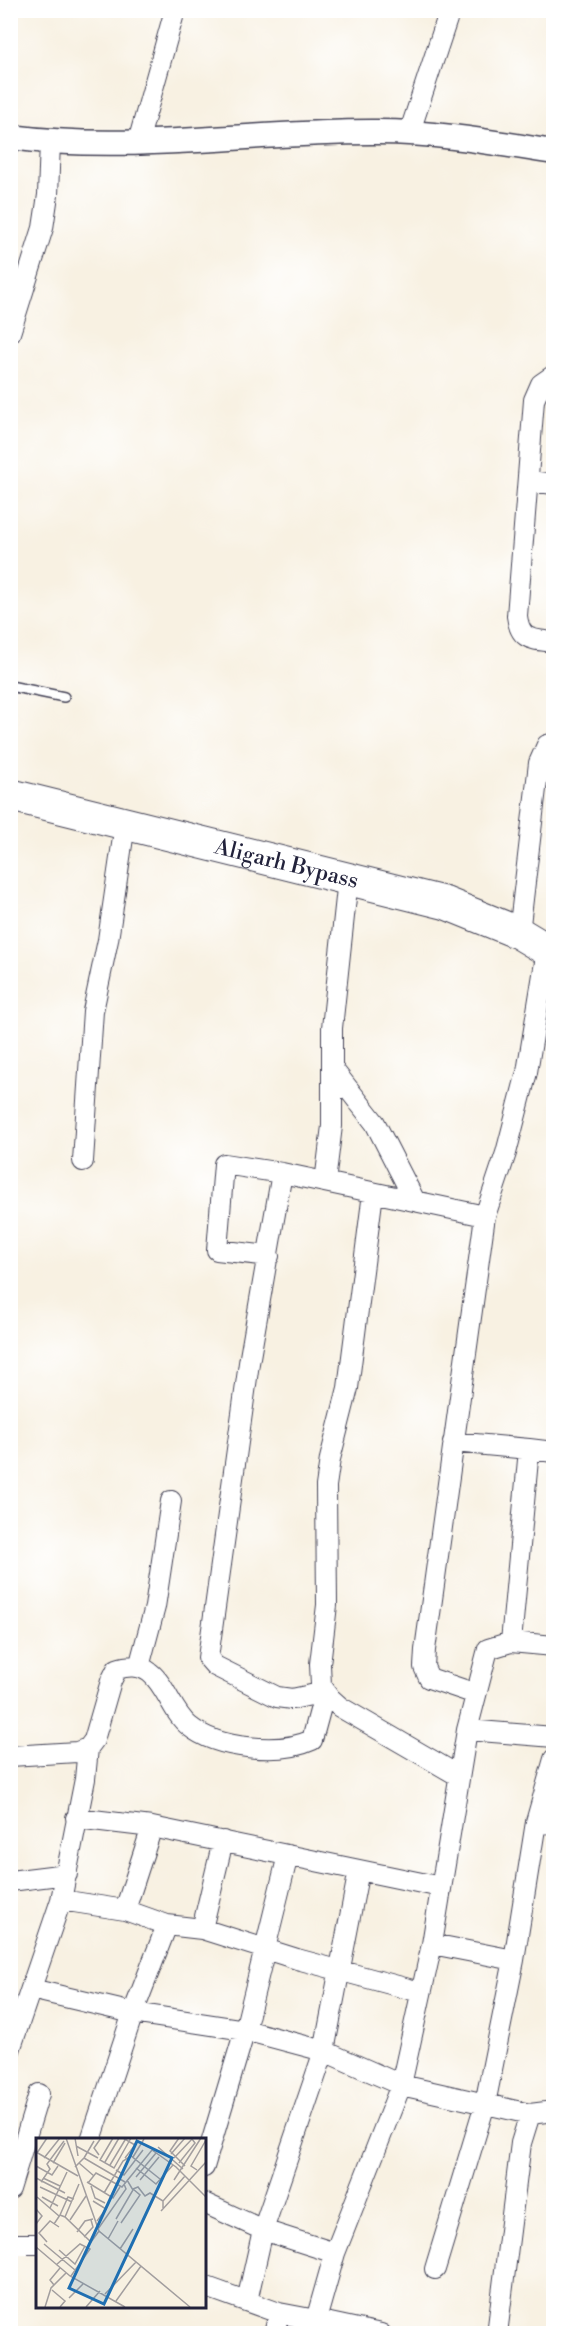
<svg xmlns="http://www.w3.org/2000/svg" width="564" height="2344" viewBox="0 0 564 2344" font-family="'Libre Bodoni',serif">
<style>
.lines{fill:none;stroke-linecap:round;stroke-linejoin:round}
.service-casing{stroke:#424154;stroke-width:12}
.minor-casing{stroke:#424154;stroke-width:22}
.tertiary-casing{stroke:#424154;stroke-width:27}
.trunk-casing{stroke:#424154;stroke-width:34}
.service{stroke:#fff;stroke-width:9}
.minor{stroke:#fff;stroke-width:20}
.tertiary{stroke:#fff;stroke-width:24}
.trunk{stroke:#fff;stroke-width:32}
.labels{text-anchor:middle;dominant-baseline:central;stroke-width:4.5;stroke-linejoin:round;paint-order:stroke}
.street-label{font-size:22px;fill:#22223b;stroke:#fff}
.inset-road{fill:none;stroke:#a29e9f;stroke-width:1.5}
.view{fill:#1f6fb2;fill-opacity:0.15;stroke:#1f6fb2;stroke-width:3}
.inset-edge{fill:none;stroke:#22223b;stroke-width:3}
</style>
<rect width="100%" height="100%" fill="#fff"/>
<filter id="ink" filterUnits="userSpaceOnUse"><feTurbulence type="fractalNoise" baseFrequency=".0167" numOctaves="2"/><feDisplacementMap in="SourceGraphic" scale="12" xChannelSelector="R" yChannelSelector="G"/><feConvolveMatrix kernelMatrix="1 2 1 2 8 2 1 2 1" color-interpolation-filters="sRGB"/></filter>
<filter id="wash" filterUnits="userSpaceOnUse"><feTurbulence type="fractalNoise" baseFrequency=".008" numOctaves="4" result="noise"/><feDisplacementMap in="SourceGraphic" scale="24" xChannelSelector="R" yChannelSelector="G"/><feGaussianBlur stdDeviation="1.35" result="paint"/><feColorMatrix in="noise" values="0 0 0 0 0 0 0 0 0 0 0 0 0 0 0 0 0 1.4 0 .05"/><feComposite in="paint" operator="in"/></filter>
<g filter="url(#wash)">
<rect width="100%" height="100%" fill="#f8f1e2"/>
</g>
<g filter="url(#ink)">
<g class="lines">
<defs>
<path id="service" d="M10,686L64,697"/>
<path id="minor" d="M409,134L450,10
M138,142L175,10
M10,333L43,228L48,195L50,142
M554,375L541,384L534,400L517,616C520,641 532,639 554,642
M529,481L554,484
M519,933L539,763L547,745L554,743
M332,1068L375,1123L415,1201
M83,1161L93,1011L108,940L125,824
M325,1182L332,1126V1028L348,879
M373,1193L348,1388L330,1459L326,1486L327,1605L320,1664L321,1685L330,1698L340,1707L459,1776
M269,1256L217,1250L224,1164L282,1173L485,1216
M453,1442L529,1449
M511,1642L529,1449L554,1452
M139,1667L155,1607L171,1501
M476,1694L429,1678L424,1667L425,1650L485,1216L506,1153L527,1072L547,950
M467,1730L554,1737
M10,1756L77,1752L88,1748L94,1740L111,1681L117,1669C162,1654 164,1706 189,1726C217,1749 280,1755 312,1740L325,1692L292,1699L277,1697L215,1666L208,1658L249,1363L282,1173
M76,1818L152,1827L441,1887
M536,1822L554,1759
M10,1881L67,1874
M61,1900L85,1779L88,1748
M125,1910L152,1827
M202,1929L223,1841
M432,1944L514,1960
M31,1989L133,2013L245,2030L324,2051L401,2085L530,2114L554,2111
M10,2050L61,1900L125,1910L167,1925L202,1929L297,1959L420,1992
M91,2140L133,2013L167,1925
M204,2167L245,2030L288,1855
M10,2189L39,2094
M204,2203L263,2230L335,2253
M10,2244H38
M435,2269L485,2104L514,1960L536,1822L554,1824
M204,2286L279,2313L316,2320L335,2253L401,2085L432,1944L467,1730L488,1649L511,1642L554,1646
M247,2301L263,2230L324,2051L359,1870
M316,2320L381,2334
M274,2334L279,2313
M497,2334L521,2143L530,2114"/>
<path id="tertiary" d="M10,137C133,153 255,131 378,132C436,132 496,143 554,152"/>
<g id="trunk">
<path id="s1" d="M10,795L445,903L519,933L554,954"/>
</g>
</defs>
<use href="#service" class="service-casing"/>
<use href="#minor" class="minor-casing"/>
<use href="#tertiary" class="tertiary-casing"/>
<use href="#trunk" class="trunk-casing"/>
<use href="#service" class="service"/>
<use href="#minor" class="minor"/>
<use href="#tertiary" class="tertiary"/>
<use href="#trunk" class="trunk"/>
</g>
</g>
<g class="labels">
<g class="street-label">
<text stroke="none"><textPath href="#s1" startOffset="285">Aligarh Bypass</textPath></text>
</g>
</g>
<g transform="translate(36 2138)">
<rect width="170" height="170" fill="#f8f1e2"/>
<path class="inset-road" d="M30,0L63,93L154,169M39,0L42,18M77,0L64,22L78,30L95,0M87,0L99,7L89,20M143,0L134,13L149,28M40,8L62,20M122,9L147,31M0,14L42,38M1,15L11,0M135,16L149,0M63,17L58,10L65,0M97,19L108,1M8,20L24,0M48,20L58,3M138,20L157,0M69,24L83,0M17,25L29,5M43,25L58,38M143,25L159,5L156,1M74,27L89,2M0,28L16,37L22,28M39,29L48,20L89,44M100,30L120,46L137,27M80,32L88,37L107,12M161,32L155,28L170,2M100,39L120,15M0,40L29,55M7,40L24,48M104,42L123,19M138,42L165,0M5,44L14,31L11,26L28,3M51,44L77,60L84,49M52,45L60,35L86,49L116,12L140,29L170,59M55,48L59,60L69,65M4,49L36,64M97,51L102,49L109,58L114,55L127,63M68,55L87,23L95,18L124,41M1,59L23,78M6,59L22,68M57,63L70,71L61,83M14,70L31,34M127,70V63L149,38M0,71L6,78L0,86M125,73L170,24M24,77L32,59L38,61M29,79L43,46M80,81L97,52L91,42M34,82L50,58M85,85L104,57L97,51M18,86L24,77L29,79L55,104L63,93M62,91L90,51L88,46M41,94L49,83L57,81M48,99L57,89L55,82M72,101L82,83M11,104L3,95L14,83L23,89M8,106L39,132M0,109L34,138L89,169M84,111L97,91M23,112L39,126L49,108M20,127L44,106L54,111L35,138M18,147L14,142L24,130M16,152L29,163L24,169M69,156L100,124M33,160L47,146M80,163L105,128M9,169L15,150L30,135M50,169L64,153"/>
<path class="view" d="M101,3L136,20L68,166L33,150Z"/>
<rect width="170" height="170" class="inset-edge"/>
</g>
<rect width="564" height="2344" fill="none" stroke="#fff" stroke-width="36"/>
</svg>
